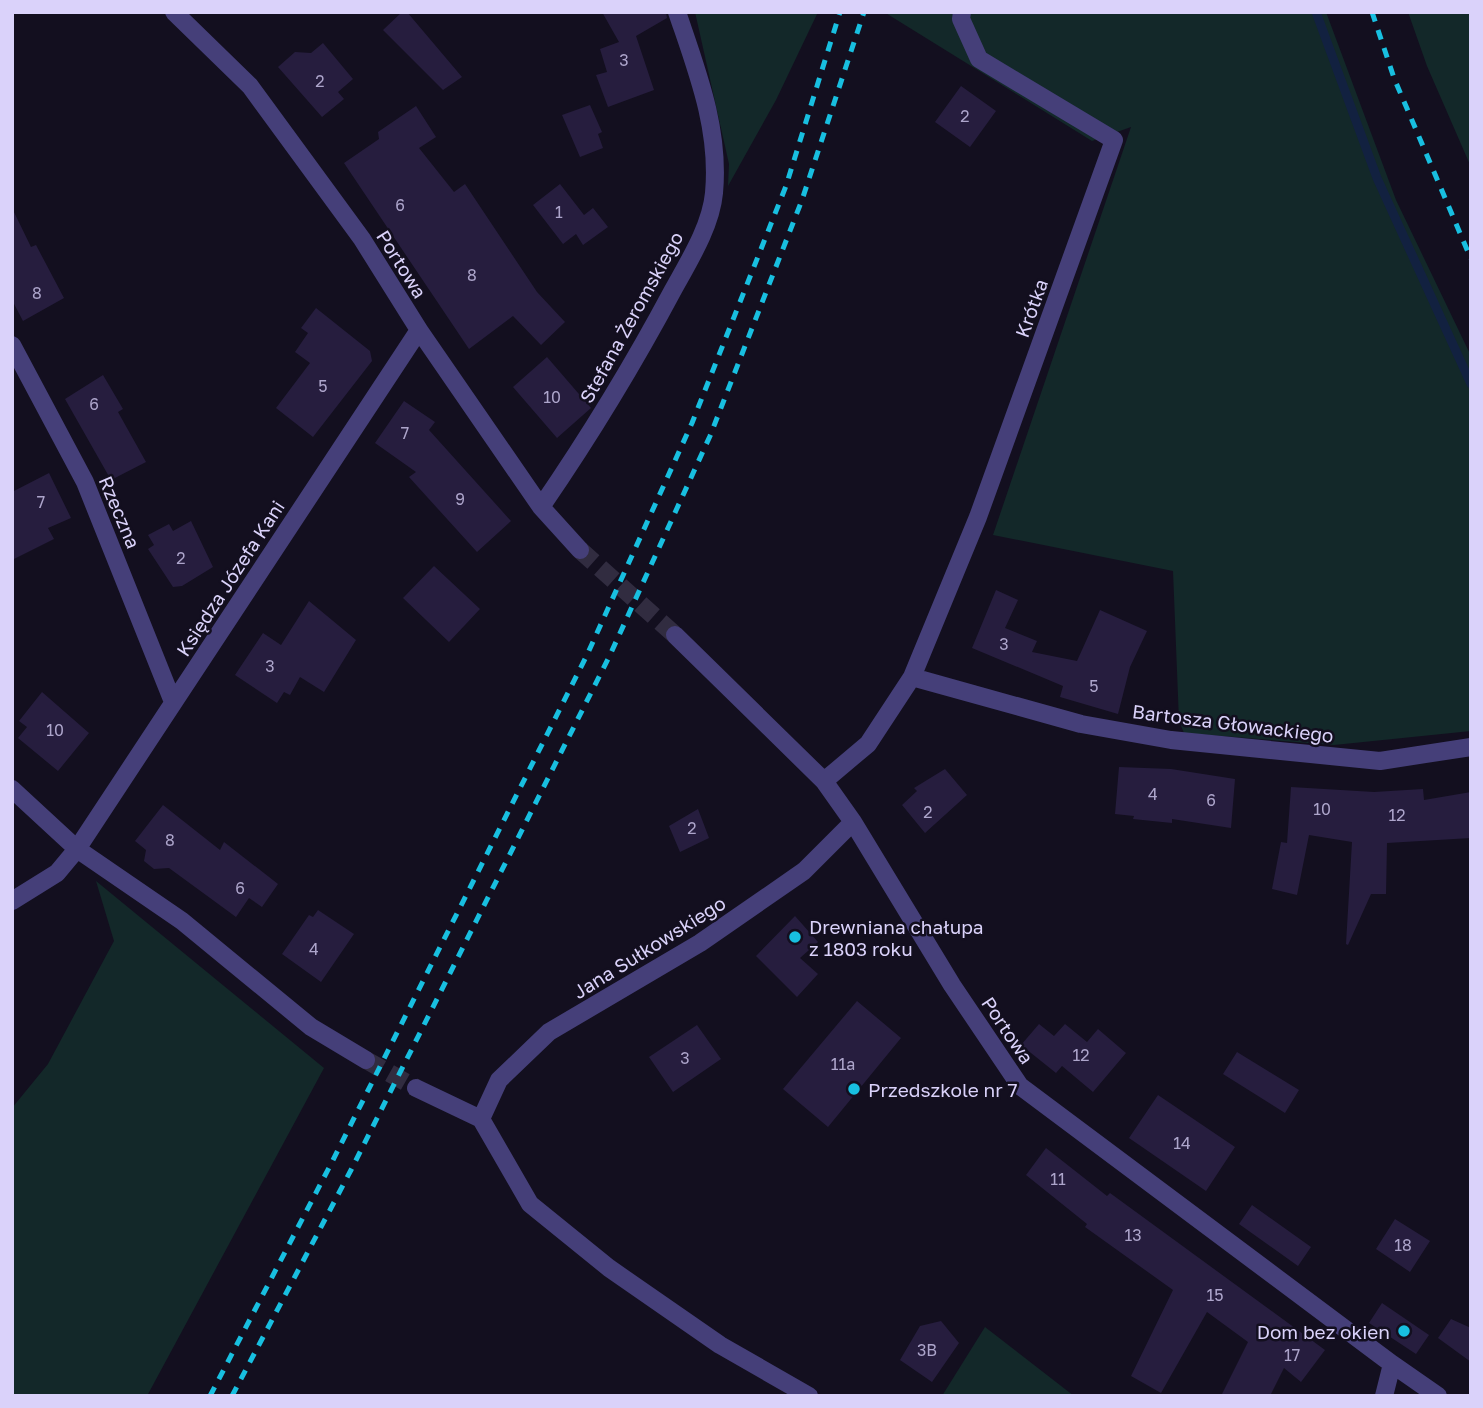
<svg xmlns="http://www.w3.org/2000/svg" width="1483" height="1408" viewBox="0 0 1483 1408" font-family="'Golos Text',sans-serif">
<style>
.green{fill:#132829}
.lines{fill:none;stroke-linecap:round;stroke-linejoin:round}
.stream{stroke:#122140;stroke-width:9}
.building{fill:#261d3e}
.minor-tunnel{stroke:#312c40;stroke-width:18;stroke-dasharray:18 9;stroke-linecap:butt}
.minor{stroke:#453f79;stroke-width:18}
.rail{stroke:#18bfe0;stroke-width:5;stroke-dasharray:10 9;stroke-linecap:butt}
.poi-dot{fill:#18bfe0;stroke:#130f1f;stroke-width:2.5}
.labels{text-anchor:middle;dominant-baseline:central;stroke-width:5;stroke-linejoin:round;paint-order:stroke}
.number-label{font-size:16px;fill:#ada5cb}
.street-label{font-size:19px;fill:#dad2fa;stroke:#130f1f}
.poi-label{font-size:19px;fill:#dad2fa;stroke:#130f1f;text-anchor:start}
</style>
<rect width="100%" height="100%" fill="#130f1f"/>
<path class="green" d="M695,12H818L776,100L728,186L729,164Z
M884,12H1326L1396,200L1471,356V731L1334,745L1184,733L1179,721L1173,571L993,535L1131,127L1092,141Z
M1408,12H1471V167L1427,66Z
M96,881L324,1068L147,1396H12V1108L48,1064L114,941Z
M985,1327L1074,1396H942Z"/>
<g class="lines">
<path class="stream" d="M1316,12L1377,178L1471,384"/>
</g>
<path class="building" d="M402,12H407L462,77L443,90L383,30Z
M602,12H666L667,18L636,36L654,90L608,107L596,75L607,72L600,49L619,42Z
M323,43L353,79L338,92L344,99L322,117L278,67L295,52L311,53Z
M961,86L996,111L970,147L935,122Z
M590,105L602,132L598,134L603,148L580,157L562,115Z
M416,106L436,137L419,148L454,192L465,184L537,292L565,322L541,345L513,316L469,349L344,163L379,139L378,132Z
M560,184L584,215L593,208L608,227L583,245L576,234L563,244L533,205Z
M12,208L31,247L36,245L64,298L23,321L12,300Z
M316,308L370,351L372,361L313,437L276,408L310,363L295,352L308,333L301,328Z
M547,357L591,408L557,438L513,387Z
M103,375L123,409L118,412L146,462L111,480L65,399Z
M404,401L435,422L429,430L511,521L477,552L409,477L416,472L375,443Z
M49,473L71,518L48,528L54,539L12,560V492Z
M191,521L213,567L182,586L173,587L148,549L154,545L148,535L169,524L173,531Z
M434,566L480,609L449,642L403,598Z
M996,590L1018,600L1005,628L1037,641L1032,652L1077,661L1100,610L1147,631L1130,667L1118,714L1060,697L1063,686L972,648Z
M309,601L356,640L324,692L300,677L290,695L284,692L277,703L235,675L263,633L281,645Z
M42,692L89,733L58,771L18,738L27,727L19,721Z
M1119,767L1171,769L1235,779L1231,828L1172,819V823L1133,819L1134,816L1115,814Z
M945,769L967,795L925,833L902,805L917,791L914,788Z
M1291,787L1374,792L1423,789L1424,800L1471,792V838L1387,843L1386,894H1371L1348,945L1346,944L1352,842L1309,835L1297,895L1272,889L1281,842L1287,843Z
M163,805L220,850L224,842L278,884L262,907L249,898L236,917L169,868L154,869L144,861L146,850L135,841Z
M698,809L709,838L680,852L669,826Z
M318,910L354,934L321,982L282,954L309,915L313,917Z
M795,916L818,942L800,958L818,974L797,997L756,956Z
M857,1001L901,1038L828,1127L783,1089Z
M1039,1024L1054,1036L1065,1024L1087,1042L1098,1029L1126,1053L1093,1092L1062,1066L1056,1073L1021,1045Z
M697,1025L721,1059L673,1092L649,1057Z
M1237,1052L1299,1090L1285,1113L1223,1074Z
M1158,1095L1235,1147L1206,1191L1129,1138Z
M1046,1148L1107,1196L1110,1193L1325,1350L1301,1382L1284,1368L1270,1396H1221L1248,1342L1207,1312L1161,1393L1131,1376L1173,1290L1085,1227L1087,1224L1026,1175Z
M1252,1205L1311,1247L1298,1266L1239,1224Z
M1395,1219L1430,1241L1410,1272L1376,1249Z
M1382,1303L1429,1335L1416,1354L1369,1323Z
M1451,1319L1471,1328V1362L1438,1338Z
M941,1321L959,1343L932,1382L900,1360L920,1326Z"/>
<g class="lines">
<path class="minor-tunnel" d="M580,550L675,635
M366,1060L416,1088"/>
<path class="minor" d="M174,12L250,86L362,239L419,330L541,507L580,550
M12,345L85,482L173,702
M541,507C589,437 633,365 673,290C689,261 711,226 714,193C720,129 697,71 677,12
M675,635L824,781L853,822L952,985L1020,1086L1392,1364L1384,1396
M912,677L1081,724L1171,740L1380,761L1471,747
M824,781L868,744L912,677L978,517L1114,140L979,59L961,19L962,12
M12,789L77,849L182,921L311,1027L366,1060
M12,901L57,873L77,849L419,330
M416,1088L481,1119L530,1204L609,1268L720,1345L809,1396
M481,1119L499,1080L549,1032L700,943L804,871L853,822
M1392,1364L1438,1396"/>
<path class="rail" d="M1372,12L1394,78L1471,259
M210,1396L332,1162L587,655L692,423L786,186L840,12
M232,1396L351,1170L610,655L710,436L802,200L864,12"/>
</g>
<g class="poi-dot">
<circle cx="795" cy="937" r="7"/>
<circle cx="854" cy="1089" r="7"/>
<circle cx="1404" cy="1331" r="7"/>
</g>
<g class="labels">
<g class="number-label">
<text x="624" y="60">3</text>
<text x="320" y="81">2</text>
<text x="965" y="116">2</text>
<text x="400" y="205">6</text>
<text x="559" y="212">1</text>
<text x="472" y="275">8</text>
<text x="37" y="293">8</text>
<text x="323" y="386">5</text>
<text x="552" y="397">10</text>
<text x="94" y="404">6</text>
<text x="405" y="433">7</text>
<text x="460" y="499">9</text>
<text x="41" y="502">7</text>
<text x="181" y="558">2</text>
<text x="1004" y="644">3</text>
<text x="270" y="666">3</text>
<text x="1094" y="686">5</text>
<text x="55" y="730">10</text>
<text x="1153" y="794">4</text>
<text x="1211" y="800">6</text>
<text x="1322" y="809">10</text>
<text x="928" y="812">2</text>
<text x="1397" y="815">12</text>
<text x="692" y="828">2</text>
<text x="170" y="840">8</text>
<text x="240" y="888">6</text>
<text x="314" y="949">4</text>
<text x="1081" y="1055">12</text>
<text x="685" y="1058">3</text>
<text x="843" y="1064">11a</text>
<text x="1182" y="1143">14</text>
<text x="1058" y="1179">11</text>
<text x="1133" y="1235">13</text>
<text x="1403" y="1245">18</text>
<text x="1215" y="1295">15</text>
<text x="927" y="1350">3B</text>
<text x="1292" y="1355">17</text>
</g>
<g class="street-label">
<text transform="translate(402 264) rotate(58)">Portowa</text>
<text transform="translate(1031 308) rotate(-70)">Krótka</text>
<text transform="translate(631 317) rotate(-61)">Stefana Żeromskiego</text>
<text transform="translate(120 512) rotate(67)">Rzeczna</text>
<text transform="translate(230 578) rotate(-57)">Księdza Józefa Kani</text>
<text transform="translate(1233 723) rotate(7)">Bartosza Głowackiego</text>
<text transform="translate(649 947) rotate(-32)">Jana Sułkowskiego</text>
<text transform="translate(1008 1030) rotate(56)">Portowa</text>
</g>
<g class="poi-label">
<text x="809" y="926">Drewniana chałupa<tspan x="809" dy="22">z 1803 roku</tspan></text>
<text x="868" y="1089">Przedszkole nr 7</text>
<text x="1390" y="1331" text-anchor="end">Dom bez okien</text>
</g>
</g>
<rect width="1483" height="1408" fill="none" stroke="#dad2fa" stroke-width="28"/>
</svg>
